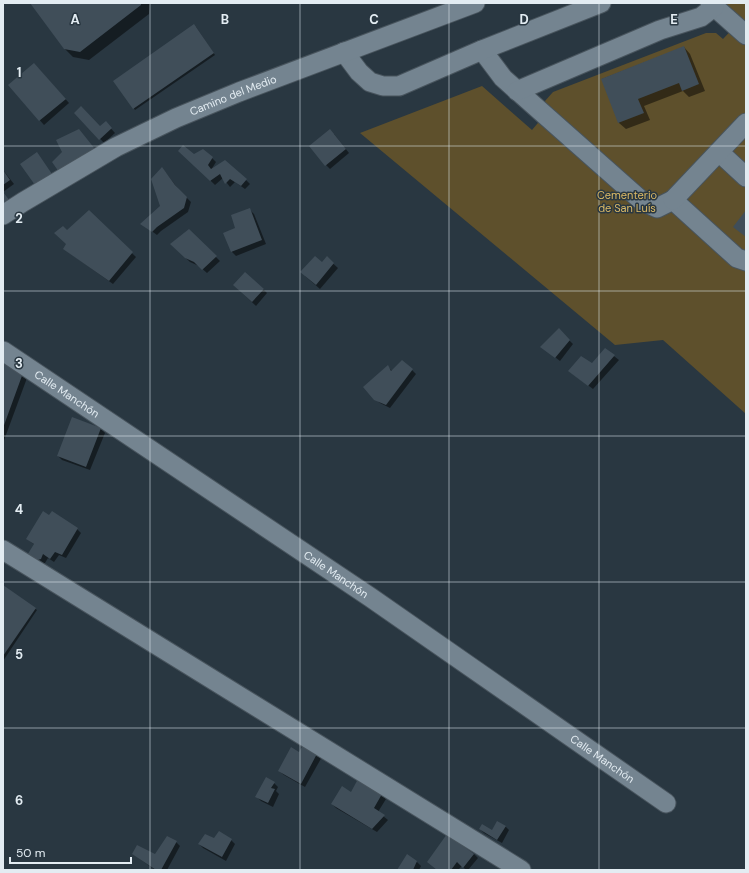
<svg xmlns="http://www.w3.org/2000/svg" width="749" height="873" viewBox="0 0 749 873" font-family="'DM Sans',sans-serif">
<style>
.green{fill:#5e502c}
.shadow{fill:#0007}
.building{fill:#404e59}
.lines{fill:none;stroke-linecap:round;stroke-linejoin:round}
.street-casing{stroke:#48545d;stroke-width:21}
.street{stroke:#748490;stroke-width:19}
.grid{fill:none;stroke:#e3ecf2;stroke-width:1;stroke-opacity:0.55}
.labels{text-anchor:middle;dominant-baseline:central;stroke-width:3;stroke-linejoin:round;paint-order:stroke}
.street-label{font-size:11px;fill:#e3ecf2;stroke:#293741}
.park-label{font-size:11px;fill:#dcba66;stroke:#293741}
.grid-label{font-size:13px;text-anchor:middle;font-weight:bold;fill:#e3ecf2;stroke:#293741;stroke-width:3;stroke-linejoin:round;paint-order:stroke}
</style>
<rect width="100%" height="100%" fill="#293741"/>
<path class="green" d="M722,3H746V414L663,340L615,345L360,133L482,86L532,130L548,111L545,101L553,92L706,33H716L723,39L741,20Z"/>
<path class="shadow" d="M31,3H150L149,14L89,60L73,57L64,48Z
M196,27L215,55L135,110L114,81Z
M684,47L690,54L705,91L689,97L683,91L644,106L650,120L626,129L619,123L602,79Z
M38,68L69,103L44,125L9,85Z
M76,113L100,128L106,123L115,133L104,143Z
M334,134L349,153L330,169L326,165Z
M180,151L194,155L212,158L216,162L211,170L246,180L250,184L245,189L235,182L230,187L223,178L215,185Z
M3,170L14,184L3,192V213Z
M166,173L179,190L191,202L188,212L161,231L157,235L142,224L161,207Z
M249,209L254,214L266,244L236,256L232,252L225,233L237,228Z
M89,212L136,257L113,284L64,249L67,244V231Z
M189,230L220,261L207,273L199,266L190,262L171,244Z
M327,258L338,268L320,289L305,276L322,263Z
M238,289H263L267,293L256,306Z
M559,330L573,344L560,361L542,347Z
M606,350L619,360L593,389L569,371L593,364Z
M3,359L27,378L3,443Z
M388,367L392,371L412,370L416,374L390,408L380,403L375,399Z
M101,429L105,433L90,470L62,460L58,456Z
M49,516L77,529L81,533L66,558L59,555L54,562L48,558L45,563L36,565L35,545L27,539Z
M3,586L37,610L3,661Z
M300,753L323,755L305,787L284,775L279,771Z
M274,783L278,787L276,791L279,794L273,807L261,801L256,796Z
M352,793L382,795L386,799L378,812L388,820L377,832L336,808L332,804Z
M505,826L509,830L502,843L484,833L480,829L492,831Z
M214,839L231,840L235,844L226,861L203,848L199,844Z
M176,842L180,846L167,870H155L133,854L155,855Z
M474,854L478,858L468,870H466L462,866L458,870H438Z
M417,862L421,866L419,870H398Z"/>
<path class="building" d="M30,3H141V5L80,52L64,49Z
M194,24L214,53L133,109L113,81Z
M684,46L699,84L682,91L679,83L638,99L644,113L618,123L601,79Z
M34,63L66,99L39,121L8,85Z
M81,106L100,126L106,121L112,128L99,140L74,113Z
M79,129L95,149L59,172L52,162L62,152L56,140Z
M330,129L346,149L325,166L309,146Z
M183,145L194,154L203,149L213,157L208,165L211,169L225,160L247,179L241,186L230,179L225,184L220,174L210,181L178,151Z
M37,152L52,174L35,185L20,164Z
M162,167L175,185L187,197L184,208L157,227L152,232L140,224L160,206L151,179Z
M3,170L10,180L3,185Z
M3,192L10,201L3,206Z
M250,208L262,240L231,252L223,233L235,228L231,215Z
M89,210L133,252L109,281L63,249L66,244L54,233L63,226L67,230Z
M746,210V237L733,227Z
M189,229L217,256L202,270L194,262L185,258L170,244Z
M315,256L322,262L327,256L334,263L316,285L300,272Z
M245,272L264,289L252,302L233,285Z
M559,328L570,340L555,358L540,347Z
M605,348L615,355L588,386L568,371L581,356L592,363Z
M3,358L23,373L3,428Z
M402,360L413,369L386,405L374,400L363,387L388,365L391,371Z
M72,417L101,428L86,467L57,456Z
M43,511L49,515L52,511L78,528L62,555L55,552L50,559L43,554L41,559L31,562L26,557L34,544L26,539Z
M3,585L36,608L3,656Z
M304,743L319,750L301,784L278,771L291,747L299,752Z
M266,777L275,782L271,788L275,789L268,803L255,797Z
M358,779L382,794L374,808L385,815L372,829L331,804L342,786L351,792Z
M497,821L506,826L497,840L479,829L482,824L492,830Z
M219,831L232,839L222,857L198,844L205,834L214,838Z
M447,834L474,854L463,868L457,862L451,870H437L427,862Z
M167,836L177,841L161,870H156L132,854L137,845L155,854Z
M407,854L417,861L413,870H397Z"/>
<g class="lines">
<defs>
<g id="street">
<path d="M710,3L746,35"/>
<path d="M482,50L503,78L642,201L657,208L673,200L737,258L746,261"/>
<path d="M344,52L359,72L370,82L383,86H399L482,50L601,3"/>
<path d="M517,91L660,30L701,17L714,7"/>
<path d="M719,152L746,177"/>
<path d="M673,200L746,123"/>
<path id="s1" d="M3,215L23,202L116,147L176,118L239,92L475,3"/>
<path id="s2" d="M3,351L370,597L666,803"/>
<path d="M3,550L521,870"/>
</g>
</defs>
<use href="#street" class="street-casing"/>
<use href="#street" class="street"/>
</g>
<path class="grid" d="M150,3V870M300,3V870M449,3V870M599,3V870M3,146H746M3,291H746M3,436H746M3,582H746M3,728H746"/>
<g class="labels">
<g class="street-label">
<text stroke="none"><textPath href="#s1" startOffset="260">Camino del Medio</textPath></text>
<text stroke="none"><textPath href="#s2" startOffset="77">Calle Manchón</textPath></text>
<text stroke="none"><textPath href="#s2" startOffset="401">Calle Manchón</textPath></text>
<text stroke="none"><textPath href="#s2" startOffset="725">Calle Manchón</textPath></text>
</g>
<g class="park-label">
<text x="627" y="195">Cementerio<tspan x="627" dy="13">de San Luís</tspan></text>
</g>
</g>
<g class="grid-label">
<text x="75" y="24">A</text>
<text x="225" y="24">B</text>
<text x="374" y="24">C</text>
<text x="524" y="24">D</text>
<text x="674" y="24">E</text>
<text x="19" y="77">1</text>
<text x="19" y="223">2</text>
<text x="19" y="368">3</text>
<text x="19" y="514">4</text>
<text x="19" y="659">5</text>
<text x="19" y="805">6</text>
</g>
<rect width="749" height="873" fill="none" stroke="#e3ecf2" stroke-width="8"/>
<path d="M10 857v6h121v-6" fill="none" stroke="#e3ecf2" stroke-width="2"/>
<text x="16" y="857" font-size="12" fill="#e3ecf2" stroke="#293741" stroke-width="3" paint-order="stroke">50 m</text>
</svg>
